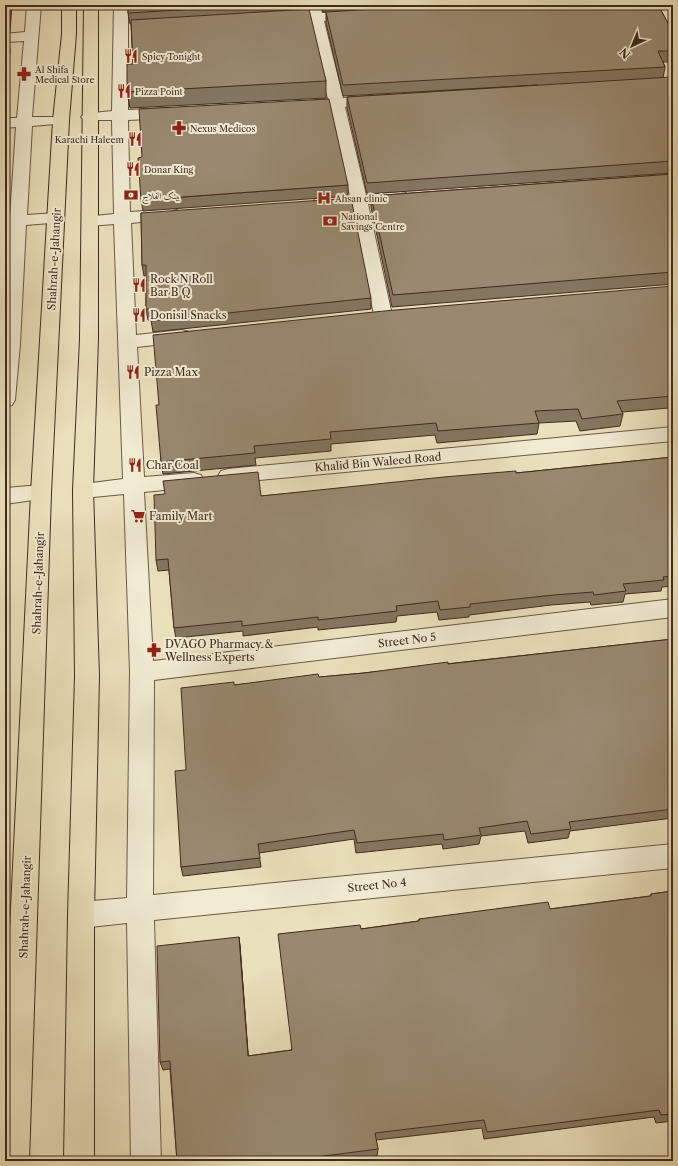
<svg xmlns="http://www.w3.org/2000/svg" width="678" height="1166" viewBox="0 0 678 1166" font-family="'Libre Caslon Text',Amiri,serif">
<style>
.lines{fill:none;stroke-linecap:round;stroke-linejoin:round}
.minor-casing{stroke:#6b5845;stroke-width:2}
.major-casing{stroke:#412b1e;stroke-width:2}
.minor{fill:#f1ebd3;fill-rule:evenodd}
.major{fill:#eae0bb;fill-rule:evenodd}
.wall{fill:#847660;stroke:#412b1e}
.shaded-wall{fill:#6b604e;stroke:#412b1e}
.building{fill:#998970;stroke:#412b1e}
.labels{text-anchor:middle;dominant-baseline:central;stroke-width:4;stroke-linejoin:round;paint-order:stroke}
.far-poi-label{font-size:9px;fill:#412b1e;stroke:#f1ebd3;text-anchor:start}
.street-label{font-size:11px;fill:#412b1e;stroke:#f1ebd3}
.poi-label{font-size:11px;fill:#412b1e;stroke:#f1ebd3;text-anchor:start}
</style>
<rect width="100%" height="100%" fill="#eae0bb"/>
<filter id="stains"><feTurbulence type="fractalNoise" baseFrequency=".005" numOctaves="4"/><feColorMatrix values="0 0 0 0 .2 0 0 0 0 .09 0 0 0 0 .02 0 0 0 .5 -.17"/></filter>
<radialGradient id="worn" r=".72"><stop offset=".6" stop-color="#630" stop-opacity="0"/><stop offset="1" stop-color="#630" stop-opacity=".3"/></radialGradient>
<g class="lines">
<defs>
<path id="minor" d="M27,5H41L32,117H66L69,120L66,123L32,126L27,215L56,213L62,214L64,218L62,222L26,225L20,344L15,400L12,405L5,407V294L9,227H5V217H10L16,127L5,128V118H17L24,41L5,42V34L25,32Z
M114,5H128V110L169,108L174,110L177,113L174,116L169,118L128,120L130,212L171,209L177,210L179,214L177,218L171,219L131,223L136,335L182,330L189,332L191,336L189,340L182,342L137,347L144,477L194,473L201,475L204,480L201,485L194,487L144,492L153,661L673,599V617L154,680L153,895L673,844V868L154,920L161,1161H131L127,923L81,928L72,924L68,915L72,906L81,902L127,898L130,672L124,494L83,498L76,495L73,490L76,485L123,479L114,224L90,226L84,225L82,221L84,217L114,214L112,120H84L81,117L84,114L112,111Z
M306,5H320L322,13L356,11L361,12L363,15L361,18L356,19L324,21L343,98L376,96L381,98L384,101L381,104L345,107L366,195L400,192L406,193L408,197L406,201L368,204L392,315L389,319L383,321L377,319L374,315L352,206L321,208L315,207L313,203L315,199L350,196L330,108H296L293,105L296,102L328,99L310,22L275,23L273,20L275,17L308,14Z
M651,5H665L673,20V37L668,36L666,33Z
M673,427V441L228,483L221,481L218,476L221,471L228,469Z
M41,485L48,488L51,493L48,498L5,504V488Z"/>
<path id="major" d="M62,5H76V34L69,120L51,493L29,1161H5V1033L31,493L53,120L62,34Z
M84,5H98V339L93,490L99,676L94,915V1161H64L68,915L75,676L73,490L80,339Z"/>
</defs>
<use href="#minor" class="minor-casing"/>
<use href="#major" class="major-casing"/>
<use href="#minor" class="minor"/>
<use href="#major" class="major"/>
</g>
<path class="wall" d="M128,5H306V9L326,81V98L130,108L127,92L133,64L131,24H130L128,13Z
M321,5H658L669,25L673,27V62H663L665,67L663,78L673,81V173L367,194L347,108V97L538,85L343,96L326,23V12H323Z
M667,5H673V17Z
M673,174V284L392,307L371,207V196Z
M348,185V196L143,211L141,200Z
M141,213L371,298V309L153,332L151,320H148L146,309V276H144L142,265Z
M673,286V416L669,408L622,412L623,414L620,426L580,431L576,421L539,423L537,434L437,443L435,435L331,444V451L255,458L256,465L163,474L161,462L159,405Z
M673,457V586L662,587L661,591L625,594L623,602L591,605L590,602L551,605L469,615V617L439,620L437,612L397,616L396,622L318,630V627L243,636V631L176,638L174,628L169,570L158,571L156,560L261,496L516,473Z
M673,639V818L570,831L568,838L528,843L525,831L481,836L479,844L443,849L442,844L356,853L354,839L259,853L261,867L183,876L181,867L186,770L234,685L364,673Z
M673,891V1121L656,1123L654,1117L484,1139L482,1128L376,1140L378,1149L377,1156L340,1161H177L170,1069L163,1070L160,1062L239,937L240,946L248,1056L291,1050L361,929L419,921V919L550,909L650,896L651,894Z"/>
<path class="shaded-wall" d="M8,5H12L10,32L7,33L10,50L5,116V16Z
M239,937L240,946L249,1065L248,1056Z"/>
<path class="building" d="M5,5H8L7,16H5Z
M128,5H262L128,13Z
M437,5H658L669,25L673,27V51H658L665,67L343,85L326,12Z
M309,9L326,81L127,92V64H133L131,20Z
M5,27H6L7,33L5,55Z
M671,77L673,81V161L367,183L347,97Z
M329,99L348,185L141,200L138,158L142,157L139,109Z
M673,174V272L393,295L371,196Z
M351,198L371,298L151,321L150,309H146V265H142L141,213Z
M673,286V396L617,401L623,414L582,419L578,409L535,411L539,423L438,431L436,423L330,432L331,439L254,446L255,453L161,462L156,405H159L153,335L384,311Z
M673,457V576L663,577L664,580L623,584L626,591L594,595L593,592L554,595L470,604V607L440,610L438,601L396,606L397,611L318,620V617L242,626V621L174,628L168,559L156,560L154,495L165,494L163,481L258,472L261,496L444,477L516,471V473Z
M673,639V809L569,822L571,829L531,834L527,821L479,828L481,835L444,840L443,834L357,843L354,830L258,844L260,858L181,867L175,771L186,770L181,688L234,682V685L318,674L319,677L364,673L448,662V664L609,646Z
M673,891V1114L661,1115L659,1110L487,1132L484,1120L375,1133L378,1149L293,1160V1161H177L170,1061L160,1062L157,946L239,937L248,1056L292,1050L278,934L360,925L361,929L419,921V919L548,902L550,909L651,896V894Z"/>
<defs>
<symbol id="restaurant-bare" viewBox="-9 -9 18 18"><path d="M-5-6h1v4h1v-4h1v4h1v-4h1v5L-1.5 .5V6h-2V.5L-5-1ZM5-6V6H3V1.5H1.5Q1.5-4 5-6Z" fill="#8f2418" stroke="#f1ebd3" stroke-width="2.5" paint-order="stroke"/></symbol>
<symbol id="pharmacy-bare" viewBox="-9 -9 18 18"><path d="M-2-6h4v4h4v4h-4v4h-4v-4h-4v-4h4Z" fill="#8f2418" stroke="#f1ebd3" stroke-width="2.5" paint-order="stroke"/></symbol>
<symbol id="bank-bare" viewBox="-9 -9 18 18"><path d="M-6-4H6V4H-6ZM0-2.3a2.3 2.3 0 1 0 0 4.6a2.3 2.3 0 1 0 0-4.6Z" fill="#8f2418" stroke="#f1ebd3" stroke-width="2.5" paint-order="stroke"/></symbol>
<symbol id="hospital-bare" viewBox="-9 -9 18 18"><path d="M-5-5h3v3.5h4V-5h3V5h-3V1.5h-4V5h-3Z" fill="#8f2418" stroke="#f1ebd3" stroke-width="2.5" paint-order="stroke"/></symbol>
<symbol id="supermarket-bare" viewBox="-9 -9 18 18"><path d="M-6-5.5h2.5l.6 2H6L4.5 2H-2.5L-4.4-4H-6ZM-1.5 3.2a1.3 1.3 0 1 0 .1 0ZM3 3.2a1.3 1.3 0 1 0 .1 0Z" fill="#8f2418" stroke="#f1ebd3" stroke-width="2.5" paint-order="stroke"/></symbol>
</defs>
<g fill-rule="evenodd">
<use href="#restaurant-bare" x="121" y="46" width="20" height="20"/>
<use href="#pharmacy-bare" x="14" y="64" width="20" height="20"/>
<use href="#restaurant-bare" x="114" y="81" width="20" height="20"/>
<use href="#pharmacy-bare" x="169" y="118" width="20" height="20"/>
<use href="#restaurant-bare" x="125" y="129" width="20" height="20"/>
<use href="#restaurant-bare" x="123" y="159" width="20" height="20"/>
<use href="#bank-bare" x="121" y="185" width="20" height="20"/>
<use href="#hospital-bare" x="314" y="188" width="20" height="20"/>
<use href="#bank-bare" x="320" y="211" width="20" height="20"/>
<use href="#restaurant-bare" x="129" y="275" width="20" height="20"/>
<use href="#restaurant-bare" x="129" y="305" width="20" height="20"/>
<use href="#restaurant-bare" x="123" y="362" width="20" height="20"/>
<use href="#restaurant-bare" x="125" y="455" width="20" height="20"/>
<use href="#supermarket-bare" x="128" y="506" width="20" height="20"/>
<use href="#pharmacy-bare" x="144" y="640" width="20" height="20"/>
</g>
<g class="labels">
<g class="far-poi-label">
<text x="142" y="56">Spicy Tonight</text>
<text x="35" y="69">Al Shifa<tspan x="35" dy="10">Medical Store</tspan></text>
<text x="135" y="91">Pizza Point</text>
<text x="190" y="128">Nexus Medicos</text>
<text x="124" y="139" text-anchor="end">Karachi Haleem</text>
<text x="144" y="169">Donar King</text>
<text x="142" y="195">بینک الفلاح</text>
<text x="335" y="198">Ahsan clinic</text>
<text x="341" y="216">National<tspan x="341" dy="10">Savings Centre</tspan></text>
</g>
<g class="street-label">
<text transform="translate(54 259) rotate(-87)">Shahrah-e-Jahangir</text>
<text transform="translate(378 462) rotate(-5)">Khalid Bin Waleed Road</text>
<text transform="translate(38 583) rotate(-88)">Shahrah-e-Jahangir</text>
<text transform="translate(407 640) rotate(-7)">Street No 5</text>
<text transform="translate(377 885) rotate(-6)">Street No 4</text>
<text transform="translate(25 907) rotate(-88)">Shahrah-e-Jahangir</text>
</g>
<g class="poi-label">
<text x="150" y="279">Rock N Roll<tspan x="150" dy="13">Bar B Q</tspan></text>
<text x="150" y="315">Donisil Snacks</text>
<text x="144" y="372">Pizza Max</text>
<text x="146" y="465">Char Coal</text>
<text x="149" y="516">Family Mart</text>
<text x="165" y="644">DVAGO Pharmacy &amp;<tspan x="165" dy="13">Wellness Experts</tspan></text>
</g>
</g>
<rect width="678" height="1166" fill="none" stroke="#eae0bb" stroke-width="20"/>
<rect x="6" y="6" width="666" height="1154" fill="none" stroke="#412b1e" stroke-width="2"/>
<rect x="10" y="10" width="658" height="1146" fill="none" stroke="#412b1e"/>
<g transform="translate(632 46) rotate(224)" stroke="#f1ebd3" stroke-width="3" paint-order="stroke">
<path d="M0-3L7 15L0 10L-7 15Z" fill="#412b1e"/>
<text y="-6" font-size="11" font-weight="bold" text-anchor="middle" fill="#412b1e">N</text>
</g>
<rect width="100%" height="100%" filter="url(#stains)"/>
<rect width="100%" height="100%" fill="url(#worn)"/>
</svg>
